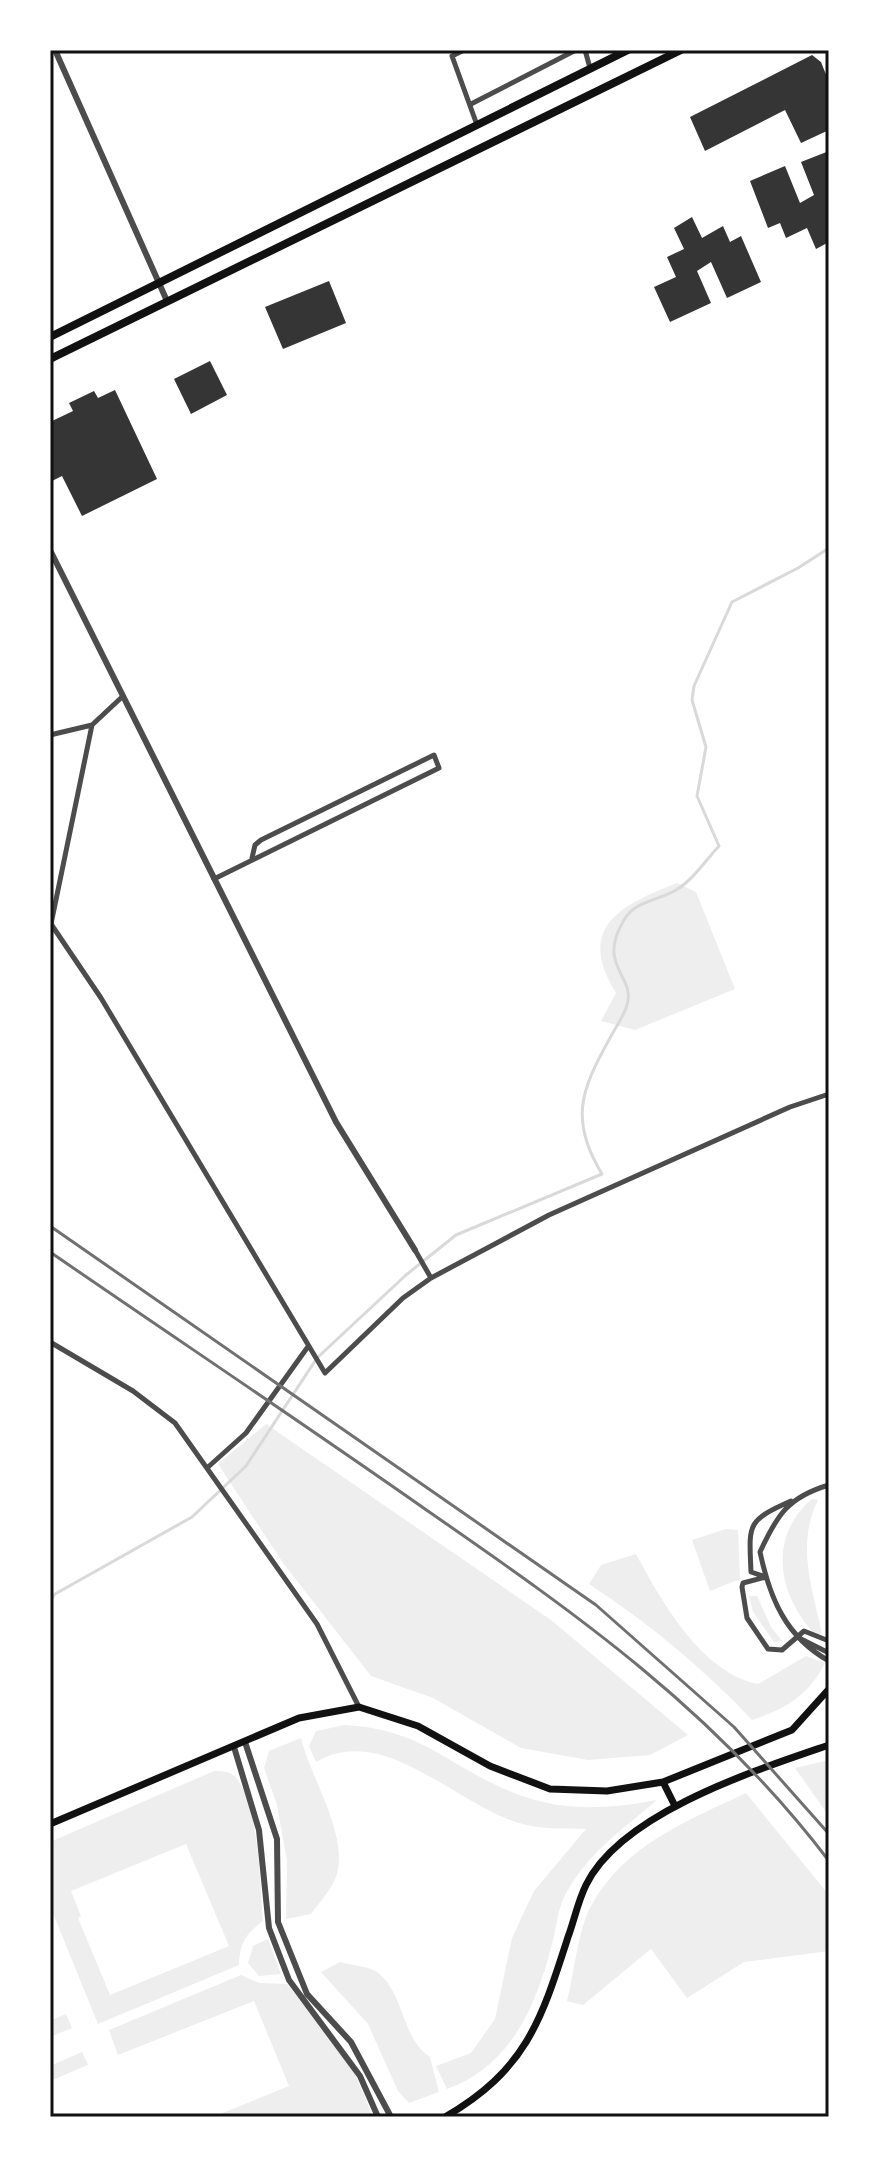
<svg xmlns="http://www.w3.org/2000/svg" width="879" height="2167" viewBox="0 0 879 2167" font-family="Manrope,sans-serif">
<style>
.green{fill:#eee;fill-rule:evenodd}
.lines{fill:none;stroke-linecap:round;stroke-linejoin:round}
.stream{stroke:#d9d9d9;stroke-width:3}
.building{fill:#353535}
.minor{stroke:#4c4c4c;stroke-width:5}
.tertiary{stroke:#4c4c4c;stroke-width:6}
.secondary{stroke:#111;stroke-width:7}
.primary{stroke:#111;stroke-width:8}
.rail{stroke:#707070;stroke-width:3}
.neatline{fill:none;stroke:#111;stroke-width:3}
</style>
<rect width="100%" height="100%" fill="#fff"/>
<path class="green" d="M677,883L696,892L735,989L635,1030L601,1021L616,993C575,927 621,905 677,883Z
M266,1424L551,1620L688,1735L650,1755L588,1760L521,1748L433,1698L371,1676L283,1563L218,1464Z
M812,1499L818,1500C796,1545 812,1587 822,1634L816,1635C778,1596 767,1537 812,1499Z
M726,1529L738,1530L740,1579L710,1591L692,1540Z
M636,1554C661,1600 701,1673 758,1684L806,1656L825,1663C809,1695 786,1709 752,1720C703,1668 649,1623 589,1584L601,1565Z
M749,1596H757L771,1627L782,1641L774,1642L753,1612Z
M345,1725C423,1730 442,1762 507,1790C558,1812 603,1810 657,1800C621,1831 582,1857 562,1902C557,1915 556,1930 552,1944C536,2006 511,2066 447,2089L436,2066L471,2053L495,2019L512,1938L534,1891L586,1829C563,1828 542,1830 519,1823C455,1804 383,1722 316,1762L309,1746L316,1731Z
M301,1738C311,1779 350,1837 336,1877C331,1890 319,1903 311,1914L286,1919L287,1861L277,1805L264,1768L269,1751Z
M829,1760V1816L795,1768Z
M214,1771C223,1771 231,1771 237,1779C259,1807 260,1885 263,1921C245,1935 240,1942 239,1965L98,2024L50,1906V1842ZM186,1844L229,1946L110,1995L78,1918L81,1916L71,1891Z
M746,1793L829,1895V1951L744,1962L687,1998L651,1949L583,2005L567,2001C574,1975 578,1929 591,1906C624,1845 687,1821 746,1793Z
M268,1939L281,1974L259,1976L248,1963L253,1946Z
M340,1962C350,1965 368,1966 377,1972C405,1993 401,2038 430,2057L439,2092L409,2103L398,2091L368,2024L321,1972Z
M241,1975L259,1983L287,1984L349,2060L373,2117H213L289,2086L254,2001L118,2055L109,2030Z
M66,2014L72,2028L50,2037V2021Z
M82,2052L88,2065L50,2081V2066Z"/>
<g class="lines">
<path class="stream" d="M50,1601L55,1594L192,1517L246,1466L317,1358L406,1275L456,1235L602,1174C569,1120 581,1090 610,1038C615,1028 624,1016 627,1005C636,975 596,967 624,920C636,900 658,901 676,890C692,881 706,860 719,846L697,796L706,747L692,700L694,686L732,602L798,568L829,548"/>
</g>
<path class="building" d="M812,55L821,62L829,82V130L801,143L785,110L705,151L690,117Z
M829,151V217L826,218L829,242L816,249L807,228L786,238L780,223L768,228L750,181L785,166L800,203L814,195L801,162Z
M692,217L702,238L723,226L730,242L741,236L761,282L727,298L711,262L697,271L711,303L670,322L654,287L676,277L667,257L684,249L674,228Z
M329,281L346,323L283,349L265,307Z
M210,361L227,395L191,414L174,379Z
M115,390L157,479L82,516L62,476L50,482V422L73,411L69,403L94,391L98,398Z"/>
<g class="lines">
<path class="minor" d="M464,50L452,56L477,125
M585,50L590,68
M471,104L576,50
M122,697L92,725L51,924L101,998L325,1373L403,1298L431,1278
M50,735L92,725
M214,879L439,768L434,755L261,840L255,845L252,858
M415,1250L431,1278L549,1215L790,1107L829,1094
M50,1342L133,1391L175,1423L317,1624L359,1707
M207,1468L246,1433L307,1348
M829,1485C788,1497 777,1515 760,1552C770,1599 786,1637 829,1661
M766,1577L743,1583L742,1587L747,1618L768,1649L782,1650L804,1631L829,1641
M766,1577L751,1572C749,1524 746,1521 791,1501
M797,1637L829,1653"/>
<path class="tertiary" d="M55,50L167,301
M50,550L336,1122L415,1250
M245,1742L277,1839L278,1922L307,1994L351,2042L391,2117
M234,1747L259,1830L269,1928L289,1980L360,2076L378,2117"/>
<path class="secondary" d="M663,1782L675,1806
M50,1824L299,1718L359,1707L418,1726L490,1766L550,1789L607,1791L663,1782L792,1730L829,1689
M445,2117C526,2070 541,2021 568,1937C574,1921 578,1901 586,1885C621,1813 756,1770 829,1745"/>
<path class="primary" d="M50,337L628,50
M50,359L681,50"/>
<path class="rail" d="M50,1226L596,1605L734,1727L829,1834
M50,1252C175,1338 301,1422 425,1509C578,1615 715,1711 829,1861"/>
</g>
<rect width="879" height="2167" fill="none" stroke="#ffffff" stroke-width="104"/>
<rect x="52" y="52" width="775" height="2063" class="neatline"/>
</svg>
